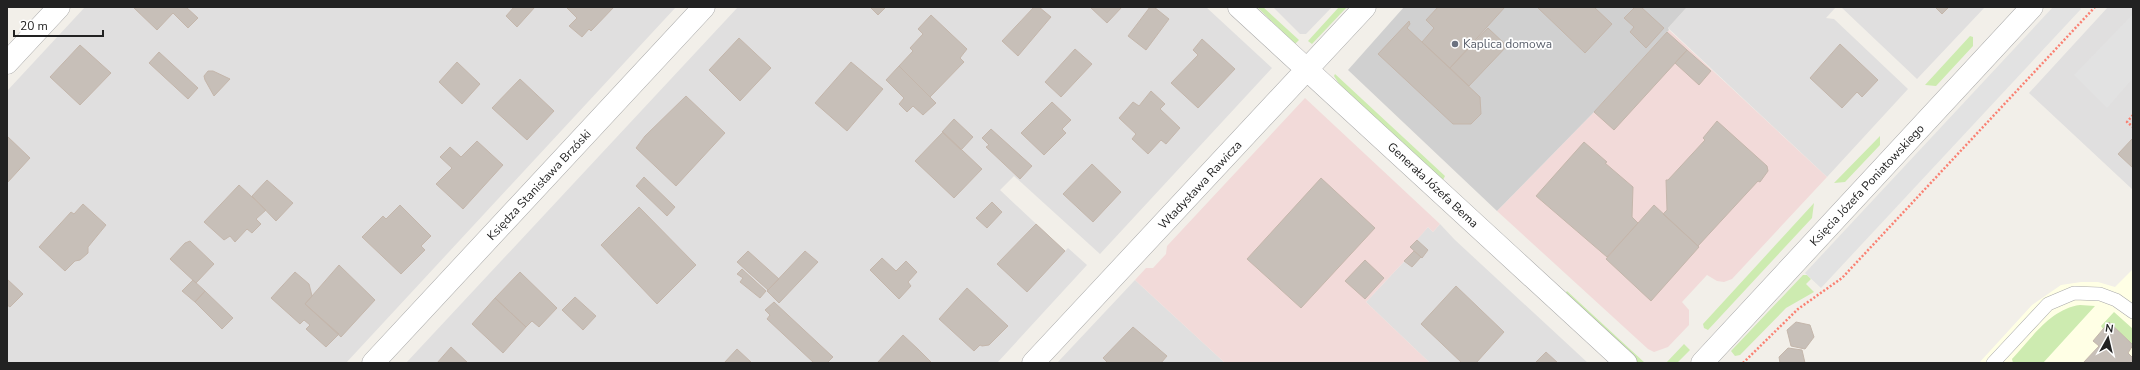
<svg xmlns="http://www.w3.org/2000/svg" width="2140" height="370" viewBox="0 0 2140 370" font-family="'Nunito Sans',sans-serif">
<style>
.residential{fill:#e0dfdf}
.commercial{fill:#f2dad9}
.education{fill:#ffffe5}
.religious{fill:#d0d0d0}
.grass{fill:#cdebb0}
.parking{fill:#e2e2e2}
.building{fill:#c7bfb8;stroke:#c4b6ab}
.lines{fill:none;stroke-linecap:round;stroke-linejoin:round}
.lane-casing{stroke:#a9a9a9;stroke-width:14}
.street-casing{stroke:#a9a9a9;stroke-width:23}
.path{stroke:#fa8072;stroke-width:2.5;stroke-dasharray:2 2;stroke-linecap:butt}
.lane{stroke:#fff;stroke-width:13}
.street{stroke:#fff;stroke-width:22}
.worship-dot{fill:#6b7280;stroke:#fff;stroke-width:1.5}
.labels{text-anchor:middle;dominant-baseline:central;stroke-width:3.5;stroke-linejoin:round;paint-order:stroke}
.worship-label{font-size:12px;fill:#5b616d;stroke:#fff;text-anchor:start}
.street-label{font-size:12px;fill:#222;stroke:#fff}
</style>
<rect width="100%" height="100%" fill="#f2efe9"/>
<path class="residential" d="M85,7H676L346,363H7V91Z
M738,7H1206L1272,68L1100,254L1014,176L1000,190L1065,251L1068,248L1087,265L997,363H406Z
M1273,7H1332L1306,34H1300Z
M1687,7H1836L1826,18L1834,19L1908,89L1827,177L1668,28Z
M1841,7H1985L1917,79Z
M2108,7H2133V190L2029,93Z
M1440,224L1455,240L1588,363H1430L1366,302L1414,251L1410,247L1428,227L1433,232Z
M1135,280L1225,363H1057Z"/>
<path class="commercial" d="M1669,30L1827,177L1732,279L1724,282L1717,281L1707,275L1682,302L1689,310V325L1668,347L1654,352L1648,349L1497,211L1594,112Z
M1305,98L1440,224L1433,232L1428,227L1411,247L1414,251L1366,302L1430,363H1225L1135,280L1146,268H1153L1166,254L1167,246Z"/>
<path class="education" d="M2133,269V363H1979L2032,305L2061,285L2081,282H2098L2115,287Z"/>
<path class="religious" d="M1404,7H1687L1668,28L1669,30L1667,32L1594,112L1497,211L1348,70Z"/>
<path class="grass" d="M1257,7H1263L1299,40L1295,44Z
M1339,7H1347L1312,44L1308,41Z
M1970,36L1973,37V46L1936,86L1925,85Z
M1335,74L1445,176L1443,180L1339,84L1334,76Z
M1880,136V145L1845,182L1834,183Z
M1814,203L1812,218L1708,330L1704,328L1703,324Z
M1803,275H1807L1811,279L1806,284L1814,292L1786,308L1740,355L1735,356L1731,351Z
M1567,291L1645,363H1638L1564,295Z
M2080,305L2095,306L2043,363H2013L2012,359C2032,338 2050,309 2080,305Z
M2114,312L2133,329V345L2109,323L2103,329L2101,326Z
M1684,344L1690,350L1677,363H1666Z"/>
<path class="parking" d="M2053,7H2079L2081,9L1821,288L1805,273Z
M2133,14V78L2107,108L2074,75Z"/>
<path class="building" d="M133,7H186L198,18L188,28L173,13L157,30Z
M514,7H535L517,27L506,16Z
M566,7H614L591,31L589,29L582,37L569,26L577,18Z
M870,7H886L878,15Z
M1034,7H1039L1051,17L1018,56L1002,41Z
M1090,7H1122L1107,23Z
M1150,7H1154L1169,19L1146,50L1128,36Z
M1438,7H1505L1450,68L1422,42L1434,28L1426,20Z
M1537,7H1594L1612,24L1585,53Z
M1635,7H1641L1664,28L1646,48L1630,32L1634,27L1624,18Z
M1935,7H1949L1942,14Z
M931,15L967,49L960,58L964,62L930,97L899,66L913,51L910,48L923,34L918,29Z
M1409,21L1410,24L1407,28L1480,97L1481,114L1471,124H1453L1378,54Z
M1488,28L1507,46L1469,86L1450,68Z
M1667,32L1687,50L1614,130L1594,112Z
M739,38L771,68L740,101L709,70Z
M1202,39L1235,69L1198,108L1171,83L1198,55L1193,50Z
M1840,44L1878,80L1862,97L1857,92L1842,108L1810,78Z
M80,45L111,73L80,105L50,77Z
M1075,49L1092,64L1061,97L1045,82Z
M1687,50L1711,71L1699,85L1675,63Z
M159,52L198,88L188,99L149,63Z
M457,62L480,84L462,104L439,82Z
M851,62L883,89L847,131L815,103Z
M899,66L936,103L923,115L913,106L907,112L899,104L904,98L886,80Z
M208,71H213L230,79L214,96L205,80L204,76Z
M520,79L554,111L527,140L492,108Z
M1151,91L1165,104L1160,109L1180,128L1166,144L1161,140L1148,154L1132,139L1136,134L1119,118L1133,102L1139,106Z
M686,96L725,133L676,186L636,148L645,136Z
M1052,102L1071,120L1062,129L1066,133L1044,155L1021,133Z
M954,119L973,137L961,150L942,132Z
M1717,121L1767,166L1768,171L1760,182L1758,181L1698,246L1663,214L1667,210L1666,180H1668L1705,140L1703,138Z
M991,129L1032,166L1020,179L986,147L989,145L982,138Z
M943,132L982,169L954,198L915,161Z
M7,136L30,158L7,183Z
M2133,138V168L2118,154Z
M477,141L503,165L463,209L436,184L452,168L440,157L450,147L461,157Z
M1584,142L1607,162L1605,163L1633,187L1632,217L1638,223L1607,257L1536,196Z
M1092,164L1121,192L1093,222L1063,194Z
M644,177L675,207L667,216L636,186Z
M1321,178L1375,228L1301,308L1247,259Z
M267,180L293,203L276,221L252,196Z
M239,185L266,210L256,219L261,224L252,233L247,229L235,242L230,236L224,240L204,222Z
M992,202L1002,212L987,228L976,218Z
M83,204L106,225L88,247V253L80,260L75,261L65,271L39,247L71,212L74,214Z
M400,205L431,236L421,246L425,250L401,274L362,237L383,216L386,219Z
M1654,205L1699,247L1651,301L1606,259Z
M639,207L696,265L657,304L601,245Z
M1036,224L1065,251L1027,292L997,264Z
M1417,240L1428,250L1422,258L1410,247Z
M190,241L214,264L196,283L170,259L185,243Z
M748,251L779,279L768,290L737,262Z
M805,251L818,262L779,303L767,291Z
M1414,251L1421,257L1412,267L1404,261Z
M882,258L896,271L906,261L917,272L908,282L911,286L899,299L870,270Z
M1365,260L1384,278L1365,299L1345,281Z
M339,265L375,300L341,337L305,304Z
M742,269L766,291L760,298L740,282L743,278L737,274Z
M295,272L309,284L312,296L305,304L339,334L326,347L306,329L310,325L304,320L300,324L271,298Z
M520,272L557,308L539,327L532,321L526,327L495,298Z
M7,279L23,294L10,307L7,305Z
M193,280L205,291L195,302L182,291Z
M1456,286L1504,332L1476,363H1462L1421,324Z
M967,288L1008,326L989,345L982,346L980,345L974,351L939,319Z
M205,291L233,318L222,329L195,302Z
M575,297L596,316L583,330L562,310Z
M495,298L526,327L503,353L472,324Z
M774,302L833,357L827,363H814L767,319L770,315L765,310Z
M1796,322L1810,325L1814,337L1805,349L1791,346L1787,330Z
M2109,322L2133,345L2128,353L2133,358V363H2083L2099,346L2093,341Z
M1133,327L1167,356L1161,363H1108L1103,358Z
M903,335L919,350L932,363H877Z
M451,347L468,363H437Z
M1788,348L1802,350L1805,363H1780L1779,357Z
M737,349L752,363H724Z
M1546,352L1558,363H1535Z"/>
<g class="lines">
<defs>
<path id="lane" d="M1993,363L2048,304L2074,293L2100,294L2116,300L2133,312"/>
<path id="street" d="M1239,7L1626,363
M7,63L59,7
M373,363L704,7
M1033,363L1365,7
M1702,363L2032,7"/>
</defs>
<use href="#lane" class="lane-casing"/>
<use href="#street" class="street-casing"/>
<path class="path" d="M2133,115L2127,122L2133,127
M1743,363L1798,309L1842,278L2095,7"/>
<use href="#lane" class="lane"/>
<use href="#street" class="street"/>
</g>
<circle class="worship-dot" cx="1455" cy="44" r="4"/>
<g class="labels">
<g class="worship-label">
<text x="1463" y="44">Kaplica domowa</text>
</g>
<g class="street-label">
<text transform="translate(539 185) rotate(-47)">Księdza Stanisława Brzóski</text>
<text transform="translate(1200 185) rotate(-47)">Władysława Rawicza</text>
<text transform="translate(1433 185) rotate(43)">Generała Józefa Bema</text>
<text transform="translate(1867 185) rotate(-47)">Księcia Józefa Poniatowskiego</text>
</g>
</g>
<rect width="2140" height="370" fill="none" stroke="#222222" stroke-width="16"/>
<g transform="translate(2108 338) rotate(8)" stroke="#ffffff" stroke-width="3" paint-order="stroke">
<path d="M0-3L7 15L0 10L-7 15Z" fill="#222222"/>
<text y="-6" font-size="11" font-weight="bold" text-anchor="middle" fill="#222222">N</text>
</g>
<path d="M14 30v6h89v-6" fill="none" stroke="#222222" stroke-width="2"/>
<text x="20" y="30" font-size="12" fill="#222222" stroke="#ffffff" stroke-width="3" paint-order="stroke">20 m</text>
</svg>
